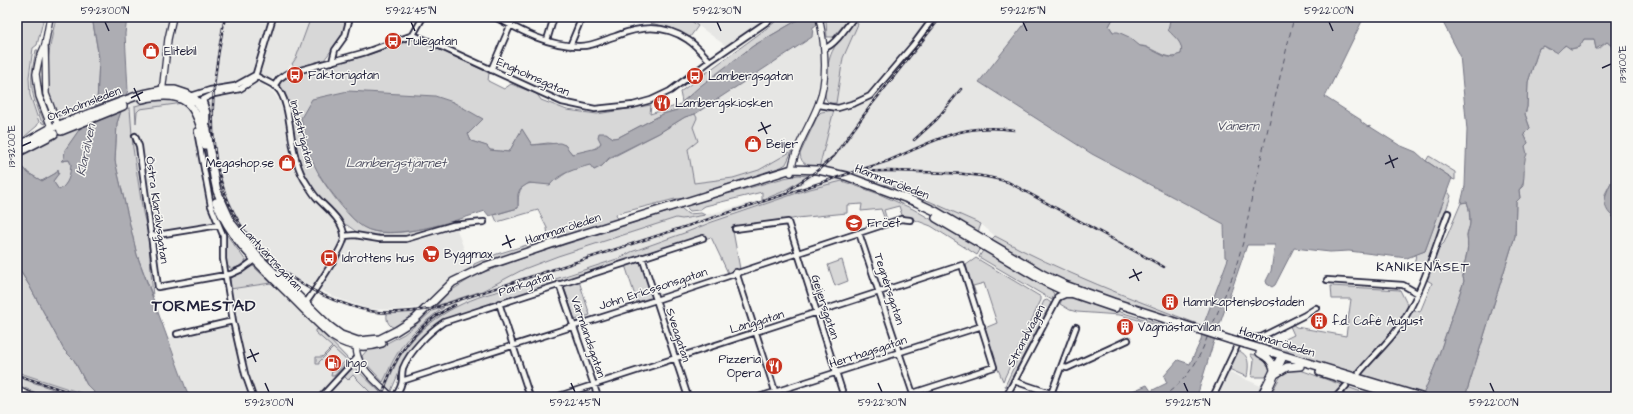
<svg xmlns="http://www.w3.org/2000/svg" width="1633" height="414" viewBox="0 0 1633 414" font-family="'Architects Daughter',sans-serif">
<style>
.built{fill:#e6e6e4}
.green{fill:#d7d7d7;stroke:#7c7c89}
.water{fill:#adadb3;stroke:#757583}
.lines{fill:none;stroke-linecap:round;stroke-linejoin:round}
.ferry{stroke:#535365;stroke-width:1;stroke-dasharray:5 4;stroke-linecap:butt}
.minor-casing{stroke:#22223b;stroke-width:8}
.tertiary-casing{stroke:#22223b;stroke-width:8}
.secondary-casing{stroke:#22223b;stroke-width:9}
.primary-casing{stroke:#22223b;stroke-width:10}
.minor{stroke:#f6f6f2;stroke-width:4.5}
.tertiary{stroke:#f6f6f2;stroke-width:5.5}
.secondary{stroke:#f6f6f2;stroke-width:6}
.primary{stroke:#f6f6f2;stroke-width:7}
.rail-casing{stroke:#22223b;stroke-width:2.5}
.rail{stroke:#f6f6f2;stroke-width:1;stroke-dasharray:3;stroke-linecap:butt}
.primary-bridge-casing{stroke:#22223b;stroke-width:10;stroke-linecap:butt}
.primary-bridge{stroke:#f6f6f2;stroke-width:7}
.ticks{fill:none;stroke:#22223b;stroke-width:1.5}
.labels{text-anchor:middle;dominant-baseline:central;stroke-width:3;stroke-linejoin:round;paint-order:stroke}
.poi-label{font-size:12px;fill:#22223b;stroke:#f6f6f2;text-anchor:start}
.street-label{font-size:12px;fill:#22223b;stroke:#f6f6f2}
.water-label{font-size:13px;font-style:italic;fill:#535365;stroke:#f6f6f2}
.neighbourhood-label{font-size:13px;letter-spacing:1px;fill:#22223b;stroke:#f6f6f2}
.district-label{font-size:16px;font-weight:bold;letter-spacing:1px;fill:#22223b;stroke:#f6f6f2}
.neatline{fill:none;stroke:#22223b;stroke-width:1.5}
.ticks-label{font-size:10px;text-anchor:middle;fill:#22223b}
</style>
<rect width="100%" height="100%" fill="#f6f6f2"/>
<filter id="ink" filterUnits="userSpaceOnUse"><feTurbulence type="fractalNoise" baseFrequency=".025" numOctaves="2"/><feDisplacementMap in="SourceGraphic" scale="8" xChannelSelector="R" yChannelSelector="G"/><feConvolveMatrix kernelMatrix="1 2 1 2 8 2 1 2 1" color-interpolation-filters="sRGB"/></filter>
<g filter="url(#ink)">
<path class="built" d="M127,17H311L296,58L292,64L287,69L274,77L264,86L273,92L283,106L291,153L301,182L312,199L335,222L357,238L390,243L419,240L455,228L457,230L471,268L447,283L423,307L398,310L368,309L337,298L297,279L280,267L258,246L246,231L240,219L148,233L143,213L133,148L125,34Z
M691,17H766L726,46L689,19Z
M853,17H1030L979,82L1092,154L1222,221L1224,224L1225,257L1228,259L1203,326L1092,283L1023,251L995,236L981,224L897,187L864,181L819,168L836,103L843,58L858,24Z
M813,27L819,42L821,57L822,70L820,83L814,103L792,151L759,170L733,178L694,183L688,149L698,141L693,127L697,118L695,114L812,37Z
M808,176L814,177L793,190L830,178L842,181L806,190L712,222L687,232L631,252L620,258L544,282L499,291L464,303L398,359L386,386L383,382L397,354L408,338L420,326L443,308L432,311L436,306L458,299L524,269L558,256L676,218L682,219L709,214L762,200L782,192Z
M857,214L862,230L852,233L847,217Z
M271,283L317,329H319L348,357V362L354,367L344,377L353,374L370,393L366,397H189L168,338L235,323L230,289Z
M1227,371L1263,387L1258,397H1215Z
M17,372L48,383L93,397H77L17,377Z"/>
<path class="green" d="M17,17H44L37,45L33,48L29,77L30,95L39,122L37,126L17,143Z
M56,17H92L99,58L97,104L56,117C42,79 48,55 56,17Z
M311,17H348L340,39L324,60L295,68L292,64L296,58Z
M651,17H691L689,19L698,26L690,37L671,28L650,23L653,19Z
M782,17H803L753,46L682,102L680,92Z
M834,17H850L835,35L833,37H827L826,20Z
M1114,17H1174L1171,33C1178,39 1184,45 1181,54C1168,62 1158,51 1146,47C1144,46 1142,46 1140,46C1130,42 1124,33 1113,32L1109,26Z
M855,20L858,24L843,58L836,103C833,103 830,104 827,101C821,93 828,58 833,50C838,39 848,30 855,20Z
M414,39L426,43L489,73L488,81L504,89L511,84L537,94L541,100L567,110L597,114L651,105L650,114L679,105L677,110L663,114L619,137L613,138L606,133C598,152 591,150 572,154L565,145L548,143L532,145L522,130L509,152L489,150L486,146L471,141L468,134L482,119L318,174C330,191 351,225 373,231C396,237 435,226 458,221L429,231L403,238L358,233L347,225H343L334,211L319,197L307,178L299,159L286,99L279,86L283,78L362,57Z
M1584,39H1594L1596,49H1599L1607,42L1612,46L1616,55V173L1605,194L1612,216L1616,219V397H1465L1515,236L1516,202L1520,198L1519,190L1523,186L1525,146L1528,143L1524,134L1530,128L1525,114L1527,107L1528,82L1539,48L1544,46L1548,49L1559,50L1566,45L1571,49L1579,47Z
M36,50H38C32,84 32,92 45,124L42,123C30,91 29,83 36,50Z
M156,100H174L183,103L140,109L137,112L136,123L135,106Z
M130,108L133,148L143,213L148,233L153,297L137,255L115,161L117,123L122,109Z
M834,110L819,168C809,166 801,165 800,154L818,115L821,112Z
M695,114L697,118L693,127L698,141L688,149L694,183L733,178L759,170L792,151L786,164L781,167L687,198L675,199L616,214L617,220L475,269L473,268L474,264L497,254L540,241L548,237L547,228L538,210L497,222L494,215L518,208C517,174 533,187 553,181C560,179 565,172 572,170C578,167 584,166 590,164L594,170L602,166L609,159L659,133L685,117Z
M84,124L65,150L64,158L62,161L69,160L71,164C71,175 69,184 59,190L53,181L59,173L58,170L56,173L42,181L28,173L24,168L19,170L17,168V157L31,149Z
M1429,156L1455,172V180L1452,179V178L1426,161Z
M798,175L808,176L782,192L762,200V192L705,206L699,210L690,211L685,206L784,178Z
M842,181L879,194L913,209L981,248L977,255L931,226L902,215L899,206L884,210L887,220H885L881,209L861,211L862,204L847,205V213L797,218L733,231L740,269L728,273L711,237L641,259L653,297L637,302L625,265L578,278L590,315L575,320L563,284L442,321L410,352L403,363L391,391L386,386C390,377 394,367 399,358C420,323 460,300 500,291C515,287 530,286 545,282C570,275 595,266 620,258L631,252L687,232L712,222L806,190Z
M864,181L897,187L981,224L978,232L923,203Z
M1447,190L1451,196L1427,263L1414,266L1416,254L1425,251Z
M1467,202C1470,209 1469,216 1470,223C1470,227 1467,231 1467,235C1468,243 1468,250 1466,257C1464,269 1460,267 1464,281L1435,366L1423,395L1290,354L1288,351H1283L1260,345L1264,336L1270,333L1275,344L1294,335L1289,324L1291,323L1296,327L1346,336L1351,299H1332L1331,286L1400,290L1409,308L1420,312L1432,283L1425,279L1436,250L1444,243L1461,203Z
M681,208L688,214L701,213L705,215L682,219L676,218L558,256L524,269L482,291L436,306L449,292L476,275L535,254Z
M224,231L246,261L238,267L232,269L227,266Z
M995,236C1061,272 1132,299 1203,326C1157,313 1110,301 1066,282C1040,270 1016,255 991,240Z
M984,249L1050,288L1054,294L1052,300L979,257Z
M976,258L1041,297V300L1003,381L997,367L985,328L997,323L984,283L973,286L976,294H974L966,265Z
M842,260L848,281L835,286L828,265Z
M17,266L29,285L64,350L74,360L87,385L94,392L93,397L17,372Z
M253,266L271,283L230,289V278Z
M1067,296L1167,326L1164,327L1120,315L1077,312L1070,310L1060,304L1063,297Z
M1047,300L1051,303L1007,387L1005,386L1044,301Z
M444,307C426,321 408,334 397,354C391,363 388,373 383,382L363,360L362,356L368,349L387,343L404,334L422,320L432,311Z
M421,312L396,328C389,327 386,321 387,314Z
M319,329L349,360L334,376H331L332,371H336L346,360L333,348L319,362V364H316V357H322L332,347L315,332V330Z
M1237,350C1250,355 1249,364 1247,377L1229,369Z
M1250,354C1264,356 1276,362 1266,377H1252L1254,360Z
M354,367L380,392V397H366L370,392L353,375L348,380L344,376Z
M1295,368L1375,397H1269L1283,372Z
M17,377L77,397H47L17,385Z"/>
<path class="water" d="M92,17H127L125,34L128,90L117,123L115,161L137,255L189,397H93L94,392L87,385L74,360L64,350L29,285L17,266V168L19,170L24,168L28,173L42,181L56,173L58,169L59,173L53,181L59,190C69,184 70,175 71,164L69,160L61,161L64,158L65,150L97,104L99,58Z
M803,17H834L813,27L812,37L695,114L685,117L659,133L609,158L602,166L594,170L590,165C576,169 559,173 550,185L529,183L520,189L518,194V208L489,216L485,211C458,220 389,243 363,227C352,220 344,208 336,198C314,171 307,153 301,118L312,99L348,91L435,96L453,102L483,119L468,134L471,141L487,146L490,150L509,152L522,129L532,145L560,143L565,145L572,154L597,148L601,143L598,137L599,133H606L613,138L619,137L663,114L677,110L679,105L699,87L753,46Z
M1030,17H1114L1109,26L1113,32H1118L1129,37L1140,46L1146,47L1164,56L1175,58L1177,55L1181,54C1184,43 1175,38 1168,30L1170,20L1174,17H1364L1325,97L1361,120V122L1368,127L1369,126L1399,145L1416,152L1426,161L1452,178L1425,251L1407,258L1349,251L1330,252L1294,248L1275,285L1272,287L1267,284L1266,281L1271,271L1275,245H1247L1213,344L1198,393L1192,397H1129L1128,393L1147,385L1151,391L1167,383L1164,376L1178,360L1190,364L1201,340L1203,326L1228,259L1225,257L1224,224L1092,154L979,82Z
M1440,17H1616V55L1612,46L1607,42L1596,49L1594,39H1584L1579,47L1571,49L1565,45L1557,53L1544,46L1539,48L1528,82L1527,107L1525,114L1530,128L1524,134L1528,143L1525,146L1527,154C1521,165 1528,181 1519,190L1520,198L1516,202L1515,236L1465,397H1422L1435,366L1464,281C1460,267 1464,269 1466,257C1468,250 1468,243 1467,236C1467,232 1470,227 1470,223C1470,216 1470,209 1467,202L1461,203L1465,186L1467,130L1460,55Z
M1616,173V219C1596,206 1608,189 1616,173Z"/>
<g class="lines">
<path class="ferry" d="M1210,331L1234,273L1244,239L1251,201L1294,17
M1162,397C1187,380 1198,363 1208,335"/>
<defs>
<path id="minor" d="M495,17C521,31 548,46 578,46C591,47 603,40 616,36C640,26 665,24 688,40C696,45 703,54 710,61
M413,35L423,17
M547,40L554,17
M570,46L582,17
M824,48C834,47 848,25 854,17
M332,62L335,50L345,36L350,17
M491,70L514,17
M255,75C262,80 270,82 276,87C289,97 290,135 294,151C296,160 299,171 304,179C308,185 311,191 316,197C326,208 346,222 344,239C342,250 313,293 305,304
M274,86L279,79L286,74L366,52L413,35L433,43L562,102L595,109L633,105L651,100L670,91L710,61L774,17
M191,96L210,90L235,86L255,75
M185,99L193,102L200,101L214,94L240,89L254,80L273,17
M203,100L207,112V121
M819,105L838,108L855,103L870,96L914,44L934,17
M197,131L211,206L223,235V259L233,321L245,374L253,397
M135,136L139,146L158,287L231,274L242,269L257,258
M735,229L788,222L844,397
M859,233L914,397
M151,236L219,225
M344,236L355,235L379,239H406L453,225L484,222
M642,257L688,397
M736,272L777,397
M1327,280L1403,285L1417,293
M559,284L598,397
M499,303L530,397
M177,334L233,321
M1062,367L1067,368L1128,340
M1359,373C1372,357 1388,343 1399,327C1422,294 1434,250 1448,213
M402,381L656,300L901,219L910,220
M1014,381L1062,397
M1051,394L1076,327
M321,397L357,358
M395,397C398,392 402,386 402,380C402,376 402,372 403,368C410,351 429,332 444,322L703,238
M556,397L962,265L994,367L913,393
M759,397L982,326
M1006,397L1059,296
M1213,397L1242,335L1255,338L1261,337L1305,315L1316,308
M1336,397L1346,386"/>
<path id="tertiary" d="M50,17L45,45L39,59L36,74L39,96L53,132
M45,47L46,94L59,128
M162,93L168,39L173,17
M791,173C794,148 809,128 818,105C829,78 825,45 819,17
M357,342C352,366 378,381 391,397
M17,390L33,397
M1260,397L1281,355
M1265,397L1284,356"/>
<path id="secondary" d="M1058,297L1065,294H1070"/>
<path id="primary" d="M142,99C186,89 197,103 205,145
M61,131L123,106
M17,147L51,128L139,95L162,90H175L187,94L195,99L202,110L207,130L214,177L217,191L232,224L258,257L329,326L341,335L358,341L380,339L396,331L415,319L453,282L486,266L563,240L792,169L818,170L846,176L916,202L937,212L1044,275L1065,285L1113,302L1231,340
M17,153L54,134
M216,202C232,241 257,262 286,291C301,306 316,322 332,336C348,347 364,349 382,343
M936,218L1045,282L1062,290L1115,308
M1245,344L1421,397
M1260,353C1267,357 1272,360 1274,369
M1320,372L1402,397
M1277,373L1287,367L1300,366"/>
</defs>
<use href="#minor" class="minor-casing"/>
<use href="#tertiary" class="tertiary-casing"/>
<use href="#secondary" class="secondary-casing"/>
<use href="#primary" class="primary-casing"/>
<use href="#minor" class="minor"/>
<use href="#tertiary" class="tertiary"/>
<use href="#secondary" class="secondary"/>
<use href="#primary" class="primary"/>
<defs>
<path id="rail" d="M225,17C215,67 207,120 218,170C233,233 275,276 334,300C348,305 362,311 377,312C395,314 414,311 431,309L888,161C933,142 962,122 1014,130
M914,140L937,119L961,89
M863,172C882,170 900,171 919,172C949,173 980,173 1008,182L1164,267
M789,190L818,170L834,156L872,104L941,17
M17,375L84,397
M382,397C392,357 417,323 455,305"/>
</defs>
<use href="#rail" class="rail-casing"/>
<use href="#rail" class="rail"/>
<defs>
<path id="primary-bridge" d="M1231,340L1245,344"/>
</defs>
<use href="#primary-bridge" class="primary-bridge-casing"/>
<use href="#primary-bridge" class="primary-bridge"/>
</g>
</g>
<path class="ticks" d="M105,22L109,31M411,22L415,31M717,22L721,31M1023,22L1027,31M1329,22L1333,31M1602,68L1611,64M134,88L140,101M131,98L143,92M761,122L767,134M758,131L771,125M22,146L31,142M1389,155L1394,168M1385,164L1398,158M506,235L511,248M502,245L515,239M1133,269L1139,281M1129,278L1142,272M250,349L256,362M247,358L259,353M265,383L269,392M571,383L575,392M878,383L882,392M1184,383L1188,392M1490,383L1494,392"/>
<defs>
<symbol id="bus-disc" viewBox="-11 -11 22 22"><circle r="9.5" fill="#c8321e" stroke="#f6f6f2"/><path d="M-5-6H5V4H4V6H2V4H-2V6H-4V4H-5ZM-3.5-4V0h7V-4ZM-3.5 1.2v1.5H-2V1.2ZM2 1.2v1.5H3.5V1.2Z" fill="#fff"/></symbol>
<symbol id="shop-disc" viewBox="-11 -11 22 22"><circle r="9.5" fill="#c8321e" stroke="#f6f6f2"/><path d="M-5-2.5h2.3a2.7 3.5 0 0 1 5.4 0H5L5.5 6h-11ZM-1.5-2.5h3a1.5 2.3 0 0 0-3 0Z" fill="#fff"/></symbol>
<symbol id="restaurant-disc" viewBox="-11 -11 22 22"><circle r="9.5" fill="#c8321e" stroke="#f6f6f2"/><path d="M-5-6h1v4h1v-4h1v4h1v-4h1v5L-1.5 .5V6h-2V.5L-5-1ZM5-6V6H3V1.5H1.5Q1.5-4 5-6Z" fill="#fff"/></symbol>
<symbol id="school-disc" viewBox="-11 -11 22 22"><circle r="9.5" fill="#c8321e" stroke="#f6f6f2"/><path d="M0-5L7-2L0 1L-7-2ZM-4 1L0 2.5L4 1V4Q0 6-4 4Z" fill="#fff"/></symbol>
<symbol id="supermarket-disc" viewBox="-11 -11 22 22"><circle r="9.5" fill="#c8321e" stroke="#f6f6f2"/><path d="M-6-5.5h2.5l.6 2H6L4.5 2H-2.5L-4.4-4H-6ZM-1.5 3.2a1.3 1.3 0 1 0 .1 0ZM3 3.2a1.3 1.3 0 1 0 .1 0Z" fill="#fff"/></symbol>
<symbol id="building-disc" viewBox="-11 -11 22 22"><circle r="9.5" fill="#c8321e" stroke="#f6f6f2"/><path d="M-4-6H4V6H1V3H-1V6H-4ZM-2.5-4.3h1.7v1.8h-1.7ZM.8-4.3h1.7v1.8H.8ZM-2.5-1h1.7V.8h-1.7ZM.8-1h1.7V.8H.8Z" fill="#fff"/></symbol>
<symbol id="fuel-disc" viewBox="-11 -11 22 22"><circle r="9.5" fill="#c8321e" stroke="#f6f6f2"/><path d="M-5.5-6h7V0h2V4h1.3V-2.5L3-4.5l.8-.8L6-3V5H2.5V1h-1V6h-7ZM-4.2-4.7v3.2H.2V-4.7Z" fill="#fff"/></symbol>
</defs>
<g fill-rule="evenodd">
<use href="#bus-disc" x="383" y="31" width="20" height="20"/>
<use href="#shop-disc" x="141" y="41" width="20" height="20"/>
<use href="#bus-disc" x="285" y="65" width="20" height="20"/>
<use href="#bus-disc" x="685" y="66" width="20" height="20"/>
<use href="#restaurant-disc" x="652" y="93" width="20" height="20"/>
<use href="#shop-disc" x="743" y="134" width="20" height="20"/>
<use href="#shop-disc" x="277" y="153" width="20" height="20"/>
<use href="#school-disc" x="844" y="213" width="20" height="20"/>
<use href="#supermarket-disc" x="421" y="244" width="20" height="20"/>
<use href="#bus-disc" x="319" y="248" width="20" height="20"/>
<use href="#building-disc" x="1160" y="292" width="20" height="20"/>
<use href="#building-disc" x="1309" y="311" width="20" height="20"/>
<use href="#building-disc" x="1115" y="317" width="20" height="20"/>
<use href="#fuel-disc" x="323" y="353" width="20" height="20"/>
<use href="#restaurant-disc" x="764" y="356" width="20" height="20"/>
</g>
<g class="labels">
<g class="poi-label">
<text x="406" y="41">Tulegatan</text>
<text x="164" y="51">Elitebil</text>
<text x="308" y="75">Faktorigatan</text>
<text x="708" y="76">Lambergsgatan</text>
<text x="675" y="103">Lambergskiosken</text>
<text x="766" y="144">Beijer</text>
<text x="274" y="163" text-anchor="end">Megashop.se</text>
<text x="867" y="223">Fröet</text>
<text x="444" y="254">Byggmax</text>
<text x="342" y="258">Idrottens hus</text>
<text x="1183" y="302">Hamnkaptensbostaden</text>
<text x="1332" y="321">f.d. Café August</text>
<text x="1138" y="327">Vågmästarvillan</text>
<text x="761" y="359" text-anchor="end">Pizzeria<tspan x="761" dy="14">Opera</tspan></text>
<text x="346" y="363">Ingo</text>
</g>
<g class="street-label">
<text transform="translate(533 77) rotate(24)">Engholmsgatan</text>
<text transform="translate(84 104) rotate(-21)">Örsholmsleden</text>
<text transform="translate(302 134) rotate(76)">Industrigatan</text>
<text transform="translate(892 182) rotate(21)">Hammaröleden</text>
<text transform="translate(157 210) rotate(82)">Östra Klarälvsgatan</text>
<text transform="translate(563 229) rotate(-18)">Hammaröleden</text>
<text transform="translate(271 258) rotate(47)">Lantvärnsgatan</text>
<text transform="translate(526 284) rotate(-18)">Parkgatan</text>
<text transform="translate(653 289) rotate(-18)">John Ericssonsgatan</text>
<text transform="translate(889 289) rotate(72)">Tegnérsgatan</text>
<text transform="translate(825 307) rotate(72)">Geijersgatan</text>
<text transform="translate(757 322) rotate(-17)">Långgatan</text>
<text transform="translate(678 335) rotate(72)">Sveagatan</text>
<text transform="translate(1026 336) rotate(-62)">Strandvägen</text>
<text transform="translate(588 337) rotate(71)">Värmlandsgatan</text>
<text transform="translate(1277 342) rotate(17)">Hammaröleden</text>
<text transform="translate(868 352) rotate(-18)">Herrhagsgatan</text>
</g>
<g class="water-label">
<text x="1238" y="126">Vänern</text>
<text transform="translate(86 150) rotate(-78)">Klarälven</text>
<text x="396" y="163">Lambergstjärnet</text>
</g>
<g class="neighbourhood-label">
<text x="1423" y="267">KANIKENÄSET</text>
</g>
<g class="district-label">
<text x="204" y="306">TORMESTAD</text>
</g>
</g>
<rect width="1633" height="414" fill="none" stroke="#f6f6f2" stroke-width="44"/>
<rect x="22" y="22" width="1589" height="370" class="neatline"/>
<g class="ticks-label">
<text x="105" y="14">59°23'00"N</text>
<text x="411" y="14">59°22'45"N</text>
<text x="717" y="14">59°22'30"N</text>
<text x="1023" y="14">59°22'15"N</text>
<text x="1329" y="14">59°22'00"N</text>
<text transform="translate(1622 64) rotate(-90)" y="4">13°31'00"E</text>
<text transform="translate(11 146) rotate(-90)" y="4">13°32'00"E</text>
<text x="269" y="406">59°23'00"N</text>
<text x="575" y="406">59°22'45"N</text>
<text x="882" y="406">59°22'30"N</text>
<text x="1188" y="406">59°22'15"N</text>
<text x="1494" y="406">59°22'00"N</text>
</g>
</svg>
